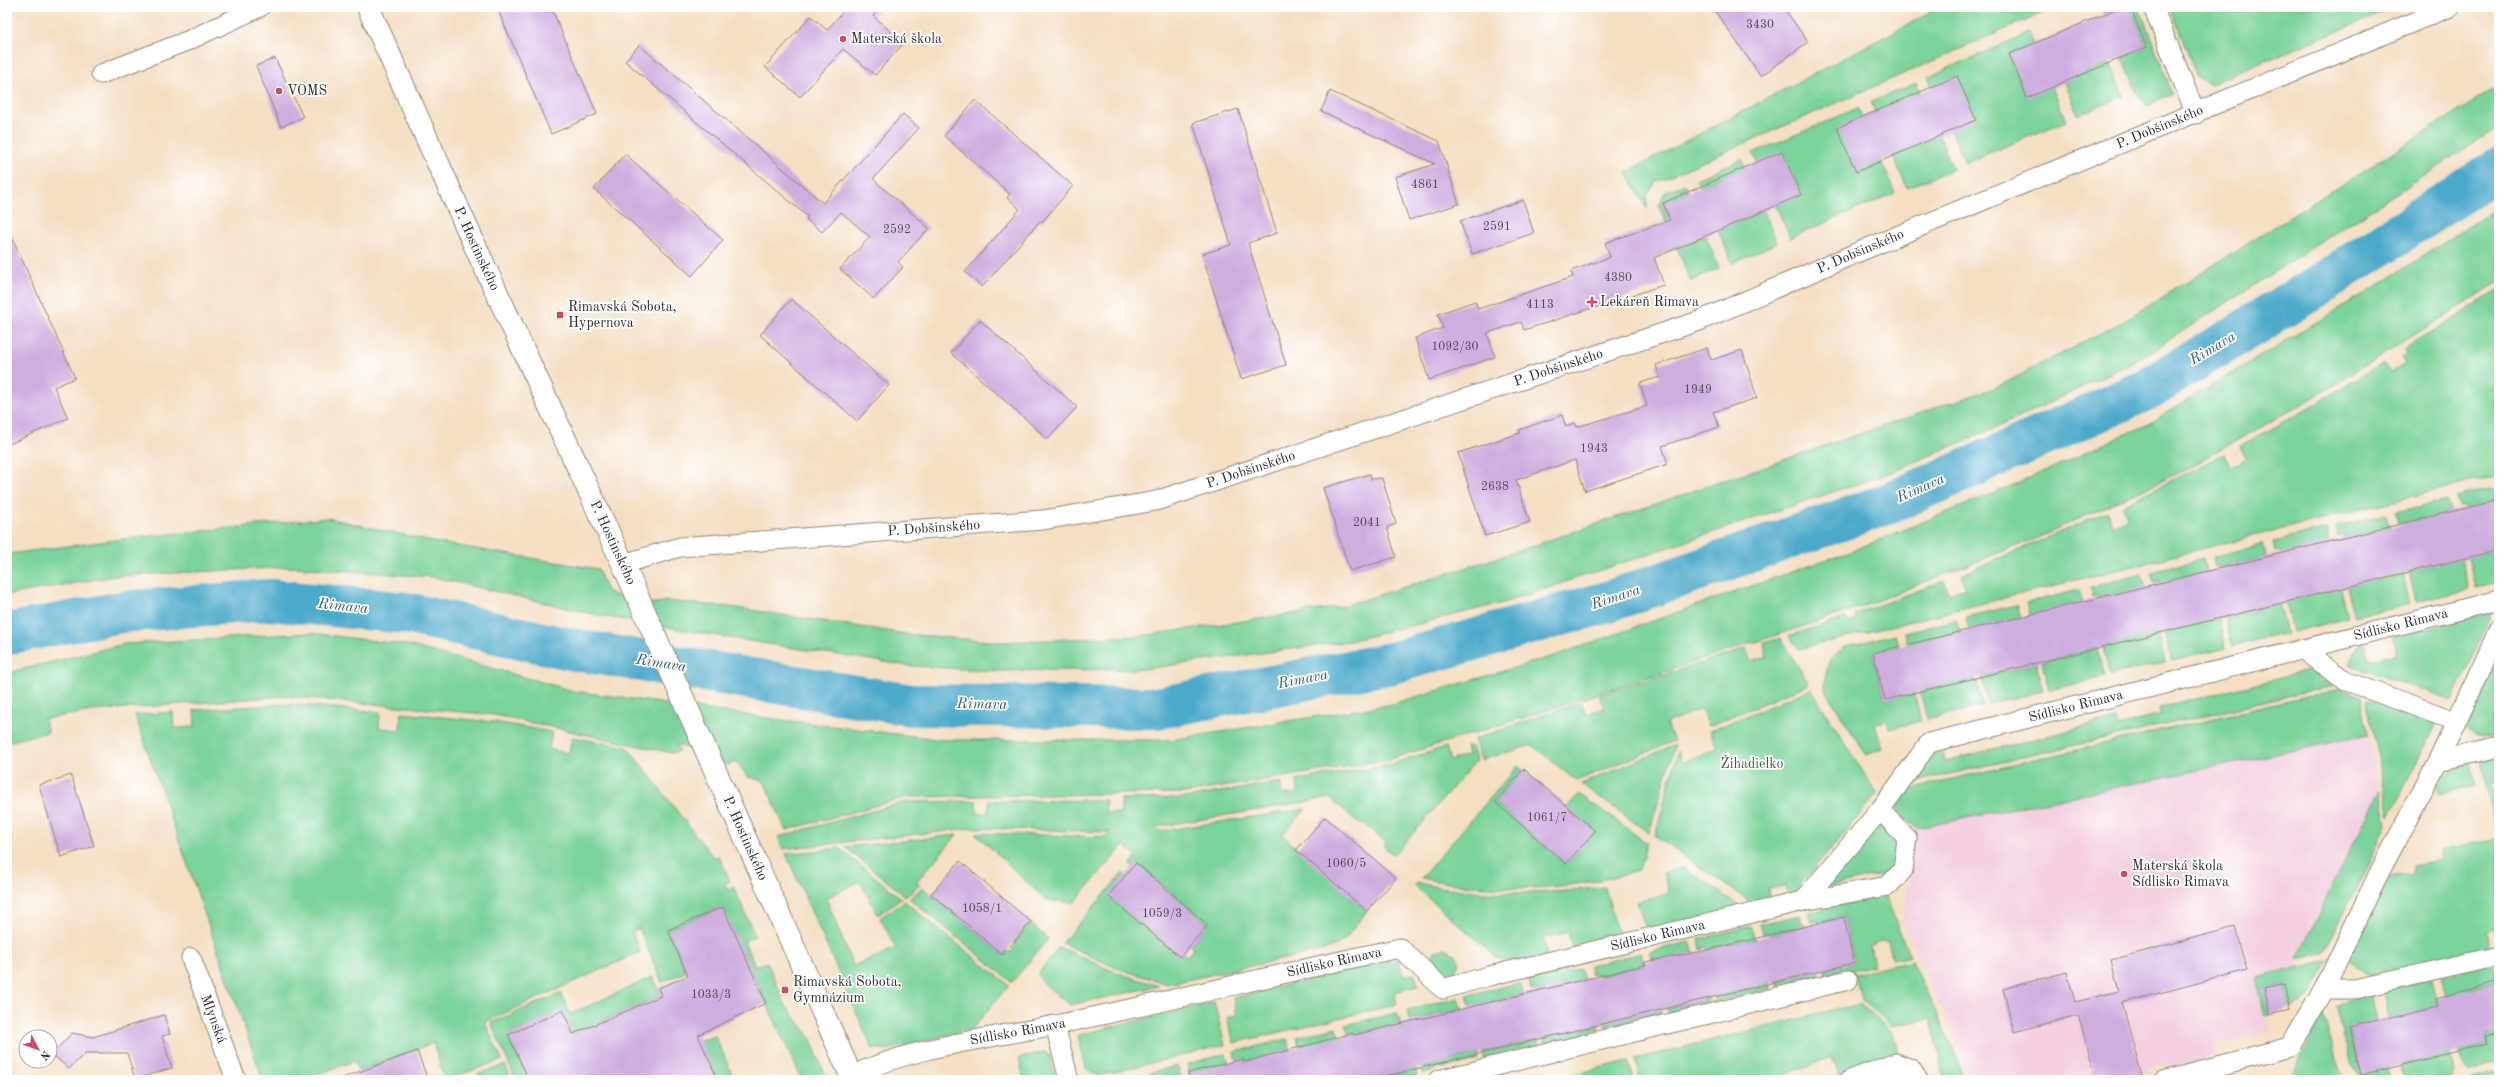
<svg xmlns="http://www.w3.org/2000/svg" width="2506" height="1087" viewBox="0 0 2506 1087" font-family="'Old Standard TT',serif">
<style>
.built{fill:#f3cfdf}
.green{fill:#7ad39a;stroke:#527f62}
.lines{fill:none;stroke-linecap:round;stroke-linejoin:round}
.river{stroke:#4ba9ca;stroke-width:42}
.building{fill:#ceaddf}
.minor-casing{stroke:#908577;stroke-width:21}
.tertiary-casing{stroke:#908577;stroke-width:24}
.minor{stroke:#fff;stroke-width:19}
.tertiary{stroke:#fff;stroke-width:22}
.poi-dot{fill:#d1495b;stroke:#fff;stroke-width:1.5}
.labels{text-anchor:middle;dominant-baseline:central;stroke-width:3.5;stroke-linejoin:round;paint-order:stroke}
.number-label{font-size:12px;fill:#544c58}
.poi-label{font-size:14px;fill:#2b2b2b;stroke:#fff;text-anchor:start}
.street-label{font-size:14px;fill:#2b2b2b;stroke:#fff}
.park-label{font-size:14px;fill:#435d4c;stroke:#fff}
.water-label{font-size:15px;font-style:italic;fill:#385d6b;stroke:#fff}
</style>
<rect width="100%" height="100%" fill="#fff"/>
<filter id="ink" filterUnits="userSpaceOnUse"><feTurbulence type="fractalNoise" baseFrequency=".025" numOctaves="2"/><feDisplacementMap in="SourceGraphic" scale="8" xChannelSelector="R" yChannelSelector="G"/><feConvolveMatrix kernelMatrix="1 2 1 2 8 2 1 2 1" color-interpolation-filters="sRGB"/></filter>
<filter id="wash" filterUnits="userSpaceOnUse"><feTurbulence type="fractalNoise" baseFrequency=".012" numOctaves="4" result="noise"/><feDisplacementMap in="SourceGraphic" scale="16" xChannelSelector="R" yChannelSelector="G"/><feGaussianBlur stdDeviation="0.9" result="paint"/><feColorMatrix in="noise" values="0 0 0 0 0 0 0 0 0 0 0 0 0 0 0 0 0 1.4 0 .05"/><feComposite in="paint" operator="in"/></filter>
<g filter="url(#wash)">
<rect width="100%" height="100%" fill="#f4dfc3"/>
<path class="built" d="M2368,735L2380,790L2297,958L2300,967L2256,978L2270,1031L2215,1046L2217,1056L2171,1068L2169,1062L2149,1068L2151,1074L2127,1080H1972L1902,919L1917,828Z"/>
<path class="green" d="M1941,7H2056L1656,182L1647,195V209L1627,172Z
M2101,7H2121L2104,14Z
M2130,7H2139L2172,93L2147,106L2136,91L2122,58L2147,47Z
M2170,7H2397L2209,84L2197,77Z
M2029,33L2034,44L2009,54L2027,97L2052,87L2066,121L1965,163L1928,77Z
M2110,63L2124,96L2078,115L2064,82Z
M1916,83L1920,92L1875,112L1871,102Z
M2499,86V127L2141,358L2018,418L1889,473L1506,602L1350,641L1144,669L999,671L909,666L736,639L602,616L433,577L293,567L115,576L7,595V554L131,538L328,518L439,543L598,569L607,591C624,600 647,607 666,601L731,607L906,634L1000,642L1140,636L1340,607L1494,559L1997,387L2126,320Z
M1858,108L1895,193L1790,238L1753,153Z
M1939,136L1953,169L1907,188L1893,156Z
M1742,159L1745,167L1700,187L1696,179Z
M1684,184L1688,192L1663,203L1681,246L1706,236L1719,268L1691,281L1659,206L1665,192Z
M2499,206V282L2308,401L2180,472L2047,534L1853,610L1526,717L1387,760L1185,793L907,797L786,830L764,781L748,777L737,762L728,765L676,744L679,751L672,753L495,715L285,696L92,711L44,719L48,732L7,742V673L124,644L310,633L408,645L574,691L775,719L945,740H1170L1388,705L1554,656L1859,548L2026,480L2146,425L2385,281Z
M1764,211L1777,243L1732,263L1718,230Z
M2499,290V475L1799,649L1789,636L1846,618L1848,622L1856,619L1855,614L1944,581L1949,594L1965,588L1961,575L2107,512L2113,526L2128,519L2122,505L2224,454L2230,467L2246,458L2240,446L2304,411L2383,363L2390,373L2405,364L2401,357L2407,353L2404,349Z
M2499,487V500L2465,509L2464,506L2459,507L2456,497Z
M2447,500L2450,512L2405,524L2404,521L2398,522L2396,512Z
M2386,514L2390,527L2344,538L2343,535L2338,537L2336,527Z
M2326,529L2329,542L2281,554L2280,551L2275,552L2273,542Z
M2263,544L2266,557L2221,568L2220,566L2215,567L2213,557Z
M2499,550V583L2477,588L2469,557Z
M2462,558L2470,589L2416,602L2409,572Z
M2203,559L2206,572L2159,584V581L2154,582L2151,572Z
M2402,573L2410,604L2355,617L2347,587Z
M2142,574L2145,587L2098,598L2097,596L2092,597L2090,587Z
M2341,588L2348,618L2293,632L2286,602Z
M2079,590L2083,602L2030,615L2026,603Z
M2279,603L2287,633L2232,646L2225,617Z
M2017,605L2021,617L1969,630L1966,617Z
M2492,613L2452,700L2349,665L2359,644L2365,643L2370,660L2397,654L2393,636Z
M2219,618L2226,648L2172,661L2164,632Z
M1956,620L1960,632L1908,645L1905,632Z
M2158,633L2165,662L2110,675L2103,646Z
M1895,634L1899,647L1873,654L1885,700L1914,692L1921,721L1889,729L1887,720L1875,724L1883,749L1866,755L1825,690L1826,673L1832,657L1845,647Z
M1780,638L1809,684L1709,726L1701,709L1666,723L1674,741L1576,781L1532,745L1481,760L1474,739L1581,702L1586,714L1604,708L1599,695L1746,649L1751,662L1767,657L1764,643Z
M2097,648L2105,677L2049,690L2042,662Z
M2499,658V736C2487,739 2473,738 2466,728Z
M2036,663L2043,691L1988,704L1982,677Z
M2308,671L2334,686L1910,783L1936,750L1943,752L1945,761L2116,719L2118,726L2161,715L2160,708Z
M1975,678L1983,706L1927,719L1920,691Z
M1811,689L1877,794L1789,898L1786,886L1768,889L1771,902L1756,906L1655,836L1678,751L1683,762L1717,748L1710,731Z
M2340,689L2361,696L2368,735L1918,828L1897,815V803L1905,790Z
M2366,698L2437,721L2390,816Z
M287,704L380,712L379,728L400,730L401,713L494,722L552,732L549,749L569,753L572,737L627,747L713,857L719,856L730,881L725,883L728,890L734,887L755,936L744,941L755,966L767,962L786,1006L810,1037L827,1080H802L722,907L668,930L686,972L662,982L639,928L632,932L640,952L485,1022L502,1060L445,1080L433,1043L359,1072L354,1061L302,1080H263L135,715L173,712L174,728L195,727L194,710Z
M1675,745L1649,833L1581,784Z
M1472,746L1476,761L1394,855L1383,846L1386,843L1363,823L1361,825L1330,798L1155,827L1160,831L1306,809L1282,835L1367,911L1342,942L1329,949L1168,984L1119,969L1062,943L1123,873L1126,876L1109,896L1180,957L1184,953L1187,956L1194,948L1191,945L1208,924L1137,863L1133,868L1130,865L1137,856L1124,845L1074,903L1046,900L975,833L1105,837L1109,832L974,828L783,849L778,837L905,802L976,801L977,814L988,813L989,801L1106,800L1105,813H1121V799L1185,798L1280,782L1282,795L1298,793L1297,780L1385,766L1446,747L1450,761L1468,755L1466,747Z
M2499,757V781L2492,783L2499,824H2494L2481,761Z
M2470,762L2475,786L2439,793L2437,781L2450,772Z
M1518,766L1523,770L1495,802L1566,864L1578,852L1567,807L1579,794L1647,843L1639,870C1567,892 1495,893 1421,878Z
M2380,790L2387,825L2325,952L2297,958Z
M1880,826C1894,833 1898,852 1894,867L1882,874L1828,887L1876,827Z
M957,835L916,882L920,885L905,896L845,847Z
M2499,838V928L2485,932L2490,953L2413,970L2412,964L2405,966L2406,971C2380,976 2366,982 2349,956L2378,878L2413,874V865L2440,860L2439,850Z
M839,848L901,898L878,915L860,881L826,898L853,966L896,948L880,918L904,901L1009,985L972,1029L887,1050L872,1048L786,854Z
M1684,867L1744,909L1647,932L1637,902L1669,892L1663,873Z
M1417,883C1480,896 1541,895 1605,887L1619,938L1572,949L1568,932L1543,938L1547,955C1530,959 1514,965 1497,958L1415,886Z
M923,888L1003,955L1007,951L1010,953L1017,945L1014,943L1030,923L1048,939L1012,982L909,898Z
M1885,895L1910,956L1893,960L1888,941L1879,940L1870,947L1874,965L1826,976L1825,970L1854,963L1844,917L1818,923L1817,921L1811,922L1809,912Z
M1799,915L1804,927L1769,935L1768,932L1763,934L1760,924Z
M1751,926L1756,938L1708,950L1707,947L1701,949L1699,939Z
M1690,942L1694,953L1659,961L1658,959L1653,960L1650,951Z
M1059,947L1115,972L1159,986L1070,1005L1043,983L1038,974Z
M1445,948L1456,955L1459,963L1454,974L1442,978L1429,965L1433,952Z
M1641,953L1645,965L1598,976V974L1591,975L1589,966Z
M1399,959L1403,976L1415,974L1418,986L1394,992L1397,1004L1234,1043L1227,1017L1237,1015L1233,998Z
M2328,960L2308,997L2290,1009L2284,984L2264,989L2270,1014L2265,1015L2256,978Z
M1912,961L1958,1060L1964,1080H1944L1931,1018L1892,1026L1861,999L1855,974Z
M2493,963L2498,982L2471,989L2473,997L2449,1003L2442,976Z
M1580,968L1584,980L1538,991L1537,989L1531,990L1529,981Z
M1819,971L1820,977L1778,987L1776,982Z
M653,977L661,996L573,1034L563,1011L508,1035L529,1080H516L491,1023L561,993L570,1014Z
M2432,978L2438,1006L2389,1018L2382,990Z
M1519,983L1523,994L1476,1006L1475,1004L1470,1005L1467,995Z
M1770,983L1771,989L1716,1002L1715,997Z
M2370,993L2377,1020L2349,1028L2361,1074L2388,1068L2391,1080H2362L2352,1066L2336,1007L2348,1000Z
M1458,998L1462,1009L1415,1020L1414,1018L1409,1020L1407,1010Z
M1709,998L1710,1004L1668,1014L1666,1009Z
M1214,1002L1225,1045L1098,1076L1086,1068L1078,1035Z
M1860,1004L1893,1033L1899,1058L1841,1079L1832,1057L1770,1080H1706L1704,1075L1683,1080H1640L1635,1059Z
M1660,1010L1662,1016L1607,1029L1605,1023Z
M1397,1013L1401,1024L1354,1035L1353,1033L1348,1034L1346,1025Z
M2323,1013L2340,1072L2345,1080H2290Z
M1599,1025L1600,1030L1546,1044L1544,1038Z
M1336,1027L1340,1039L1305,1047L1304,1045L1299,1046L1297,1037Z
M2499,1032V1061L2469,1072L2464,1067L2460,1051L2487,1044L2485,1035Z
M715,1036L735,1080H718L700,1040Z
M1287,1039L1291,1051L1244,1062L1237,1061L1235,1052Z
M1538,1040L1539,1045L1484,1059L1483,1053Z
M1044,1052L1049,1054L1056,1080H1024L1019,1058Z
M2450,1053L2454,1072L2452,1078L2404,1080L2400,1065Z
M1226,1054L1230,1066L1189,1073L1187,1064Z
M1477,1054L1478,1060L1423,1073L1422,1068Z
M1628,1061L1633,1080H1551Z
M505,1065L512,1080H481L478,1074Z
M1177,1066L1181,1077L1151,1080L1149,1073Z
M1416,1069L1418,1075L1396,1080H1370Z
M1902,1070L1904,1080H1874Z
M2499,1071V1080H2470Z
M1143,1075L1144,1080H1119Z"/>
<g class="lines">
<path class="river" d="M7,634L121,612L270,600L406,613L570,649L911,705L1157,708L1392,663L1607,602L1890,503L2146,390L2321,284L2499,168"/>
</g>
<g id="blocks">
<path class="building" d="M512,7H551L597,114L551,134L499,12Z
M847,7H881L873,16L904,43L875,75L843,49L800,97L765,67L811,16L827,30Z
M1712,7H1783L1808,42L1761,76Z
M2121,7H2130L2147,47L2027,98L2009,54Z
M639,45L823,203L903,114L919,128L873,179L929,228L898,262L903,267L874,299L840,269L870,237L841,212L822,232L806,219L808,217L625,61Z
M275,58L303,117L281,127L256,66Z
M1957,76L1976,120L1856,172L1837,128Z
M1330,91L1439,141L1459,204L1409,220L1395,177L1435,164L1321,111Z
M975,100L1073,186L1042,222L1040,221L982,287L965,272L1020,209L1007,198L1010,194L944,136Z
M1238,109L1277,233L1248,243L1286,365L1241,379L1202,254L1231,245L1193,123Z
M1782,151L1801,195L1654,258L1664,285L1524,330L1521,322L1487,333L1495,357L1429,380L1415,338L1443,328L1438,314L1475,301L1478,309L1573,277L1571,271L1610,257L1605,243L1670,220L1663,203Z
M625,154L723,240L692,276L594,189Z
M1523,200L1534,233L1472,254L1460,221Z
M7,226L75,378L54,387L68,418L7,445Z
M791,299L889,385L857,421L760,335Z
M980,320L1077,407L1048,439L951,353Z
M1707,348L1711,360L1742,350L1757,398L1713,412L1719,427L1662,446L1668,464L1585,491L1575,460L1516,480L1530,522L1485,536L1458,453L1520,433L1519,430L1562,415L1566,427L1575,423L1577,427L1647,406L1640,383L1660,377L1656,365Z
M1370,474L1371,479L1382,478L1396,524L1387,527L1396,557L1350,571L1323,488Z
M2499,500V550L1885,700L1873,653Z
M1524,769L1595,831L1566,864L1495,802Z
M71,775L94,846L61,857L39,785Z
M1325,817L1396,878L1367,911L1296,850Z
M960,861L1031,922L1003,955L931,894Z
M1136,863L1208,925L1180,957L1108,896Z
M723,907L766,1003L698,1035L718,1080H529L508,1035L563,1010L573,1034L661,996L658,988L688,976L668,930Z
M1844,917L1854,963L1370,1080H1189L1188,1073L1243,1059L1244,1062L1353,1033L1354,1035L1645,965V962L1708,950Z
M2235,927L2247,970L2122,1003L2142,1076L2127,1080H2096L2078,1015L2014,1032L2003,989L2067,972L2075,1002L2119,991L2111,960Z
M2499,982V1032L2485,1035L2487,1044L2361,1075L2349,1027L2438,1006L2436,999Z
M2284,984L2290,1009L2270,1014L2264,989Z
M164,1015L170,1034L162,1036L172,1068L135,1079L127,1053H85L69,1069L52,1054L72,1033L93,1037Z
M417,1051L428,1080H343L342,1078Z"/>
</g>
</g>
<g filter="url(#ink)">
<use href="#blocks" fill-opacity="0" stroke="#908577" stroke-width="1"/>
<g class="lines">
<defs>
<g id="minor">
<path d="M2153,7L2196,114"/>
<path d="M101,74L187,41L260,7"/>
<path id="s1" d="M623,564L680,547L1043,520L1156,501L1699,321L1861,251L2450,7"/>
<path d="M2304,651L2346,681L2455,721"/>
<path d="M2438,761L2499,747"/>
<path d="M1803,901L1888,886L1903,870L1907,838L1880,810"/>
<path id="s2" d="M191,958L236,1080"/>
<path d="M2324,989H2356L2499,956"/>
<path d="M1055,1025L1069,1080"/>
<path id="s3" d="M851,1076C914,1046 987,1039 1055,1025C1171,1001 1285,972 1400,948L1443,989L1489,976L1803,901L1880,810L1929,743L2499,600"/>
<path d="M1438,1080L1848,980"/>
<path d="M1850,1080L1896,1063L1911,1069L1918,1080"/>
<path d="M2164,1080L2290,1047L2324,989L2377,877L2438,761L2499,629"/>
</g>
<g id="tertiary">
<path id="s4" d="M368,7L476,248L623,564L853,1080"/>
</g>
</defs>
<use href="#minor" class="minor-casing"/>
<use href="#tertiary" class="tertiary-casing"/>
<use href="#minor" class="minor"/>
<use href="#tertiary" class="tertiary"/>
</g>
</g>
<g class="poi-dot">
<circle cx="843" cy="39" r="4"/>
<circle cx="279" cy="91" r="4"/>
<path d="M1590 296h4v4h4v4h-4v4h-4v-4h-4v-4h4z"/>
<rect x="556" y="311" width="8" height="8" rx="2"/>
<circle cx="2124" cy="874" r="4"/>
<rect x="781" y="986" width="8" height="8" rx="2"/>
</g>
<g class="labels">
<g class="number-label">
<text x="1760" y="25">3430</text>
<text x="1425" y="185">4861</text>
<text x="1497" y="227">2591</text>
<text x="897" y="230">2592</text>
<text x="1618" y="278">4380</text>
<text x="1540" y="305">4113</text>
<text x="1455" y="347">1092/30</text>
<text x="1698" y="390">1949</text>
<text x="1594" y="449">1943</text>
<text x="1495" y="487">2638</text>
<text x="1367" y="523">2041</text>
<text x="1547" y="818">1061/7</text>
<text x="1346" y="864">1060/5</text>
<text x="982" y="909">1058/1</text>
<text x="1162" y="914">1059/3</text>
<text x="711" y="995">1033/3</text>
</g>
<g class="poi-label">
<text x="851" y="39">Materská škola</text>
<text x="287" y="91">VOMS</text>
<text x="1600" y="302">Lekáreň Rimava</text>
<text x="568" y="307">Rimavská Sobota,<tspan x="568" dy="16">Hypernova</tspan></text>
<text x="2132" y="866">Materská škola<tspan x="2132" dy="16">Sídlisko Rimava</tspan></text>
<text x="793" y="982">Rimavská Sobota,<tspan x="793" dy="16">Gymnázium</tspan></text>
</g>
<g class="street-label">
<text stroke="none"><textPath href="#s1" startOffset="1610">P. Dobšinského</textPath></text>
<text stroke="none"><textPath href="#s4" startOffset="265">P. Hostinského</textPath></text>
<text stroke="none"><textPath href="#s1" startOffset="1286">P. Dobšinského</textPath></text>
<text stroke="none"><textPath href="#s1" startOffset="962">P. Dobšinského</textPath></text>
<text stroke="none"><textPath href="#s1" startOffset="638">P. Dobšinského</textPath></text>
<text stroke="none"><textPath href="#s1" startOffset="314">P. Dobšinského</textPath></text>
<text stroke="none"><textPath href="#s4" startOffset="589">P. Hostinského</textPath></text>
<text stroke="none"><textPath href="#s3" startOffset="1683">Sídlisko Rimava</textPath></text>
<text stroke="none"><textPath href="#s3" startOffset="1348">Sídlisko Rimava</textPath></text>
<text stroke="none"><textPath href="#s4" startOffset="913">P. Hostinského</textPath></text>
<text stroke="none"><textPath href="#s3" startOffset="845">Sídlisko Rimava</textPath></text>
<text stroke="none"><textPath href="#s3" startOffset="497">Sídlisko Rimava</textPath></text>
<text stroke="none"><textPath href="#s2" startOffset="65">Mlynská</textPath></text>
<text stroke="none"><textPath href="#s3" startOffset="173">Sídlisko Rimava</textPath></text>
</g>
<g class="park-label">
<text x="1752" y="764">Žihadielko</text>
</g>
<g class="water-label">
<text transform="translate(2213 349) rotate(-31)">Rimava</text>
<text transform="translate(1921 489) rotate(-24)">Rimava</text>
<text transform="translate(1616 598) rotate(-18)">Rimava</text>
<text transform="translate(343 607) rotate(6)">Rimava</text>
<text transform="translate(661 664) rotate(9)">Rimava</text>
<text transform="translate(1303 680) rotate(-11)">Rimava</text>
<text transform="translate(982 705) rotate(1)">Rimava</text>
</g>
</g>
<rect width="2506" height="1087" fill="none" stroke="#fff" stroke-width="24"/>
<g transform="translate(38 1049) rotate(131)"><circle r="19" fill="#ffffff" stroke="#aaaaaa"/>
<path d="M0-3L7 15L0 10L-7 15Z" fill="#d1495b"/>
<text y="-6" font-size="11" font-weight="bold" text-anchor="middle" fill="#2b2b2b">N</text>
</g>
</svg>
